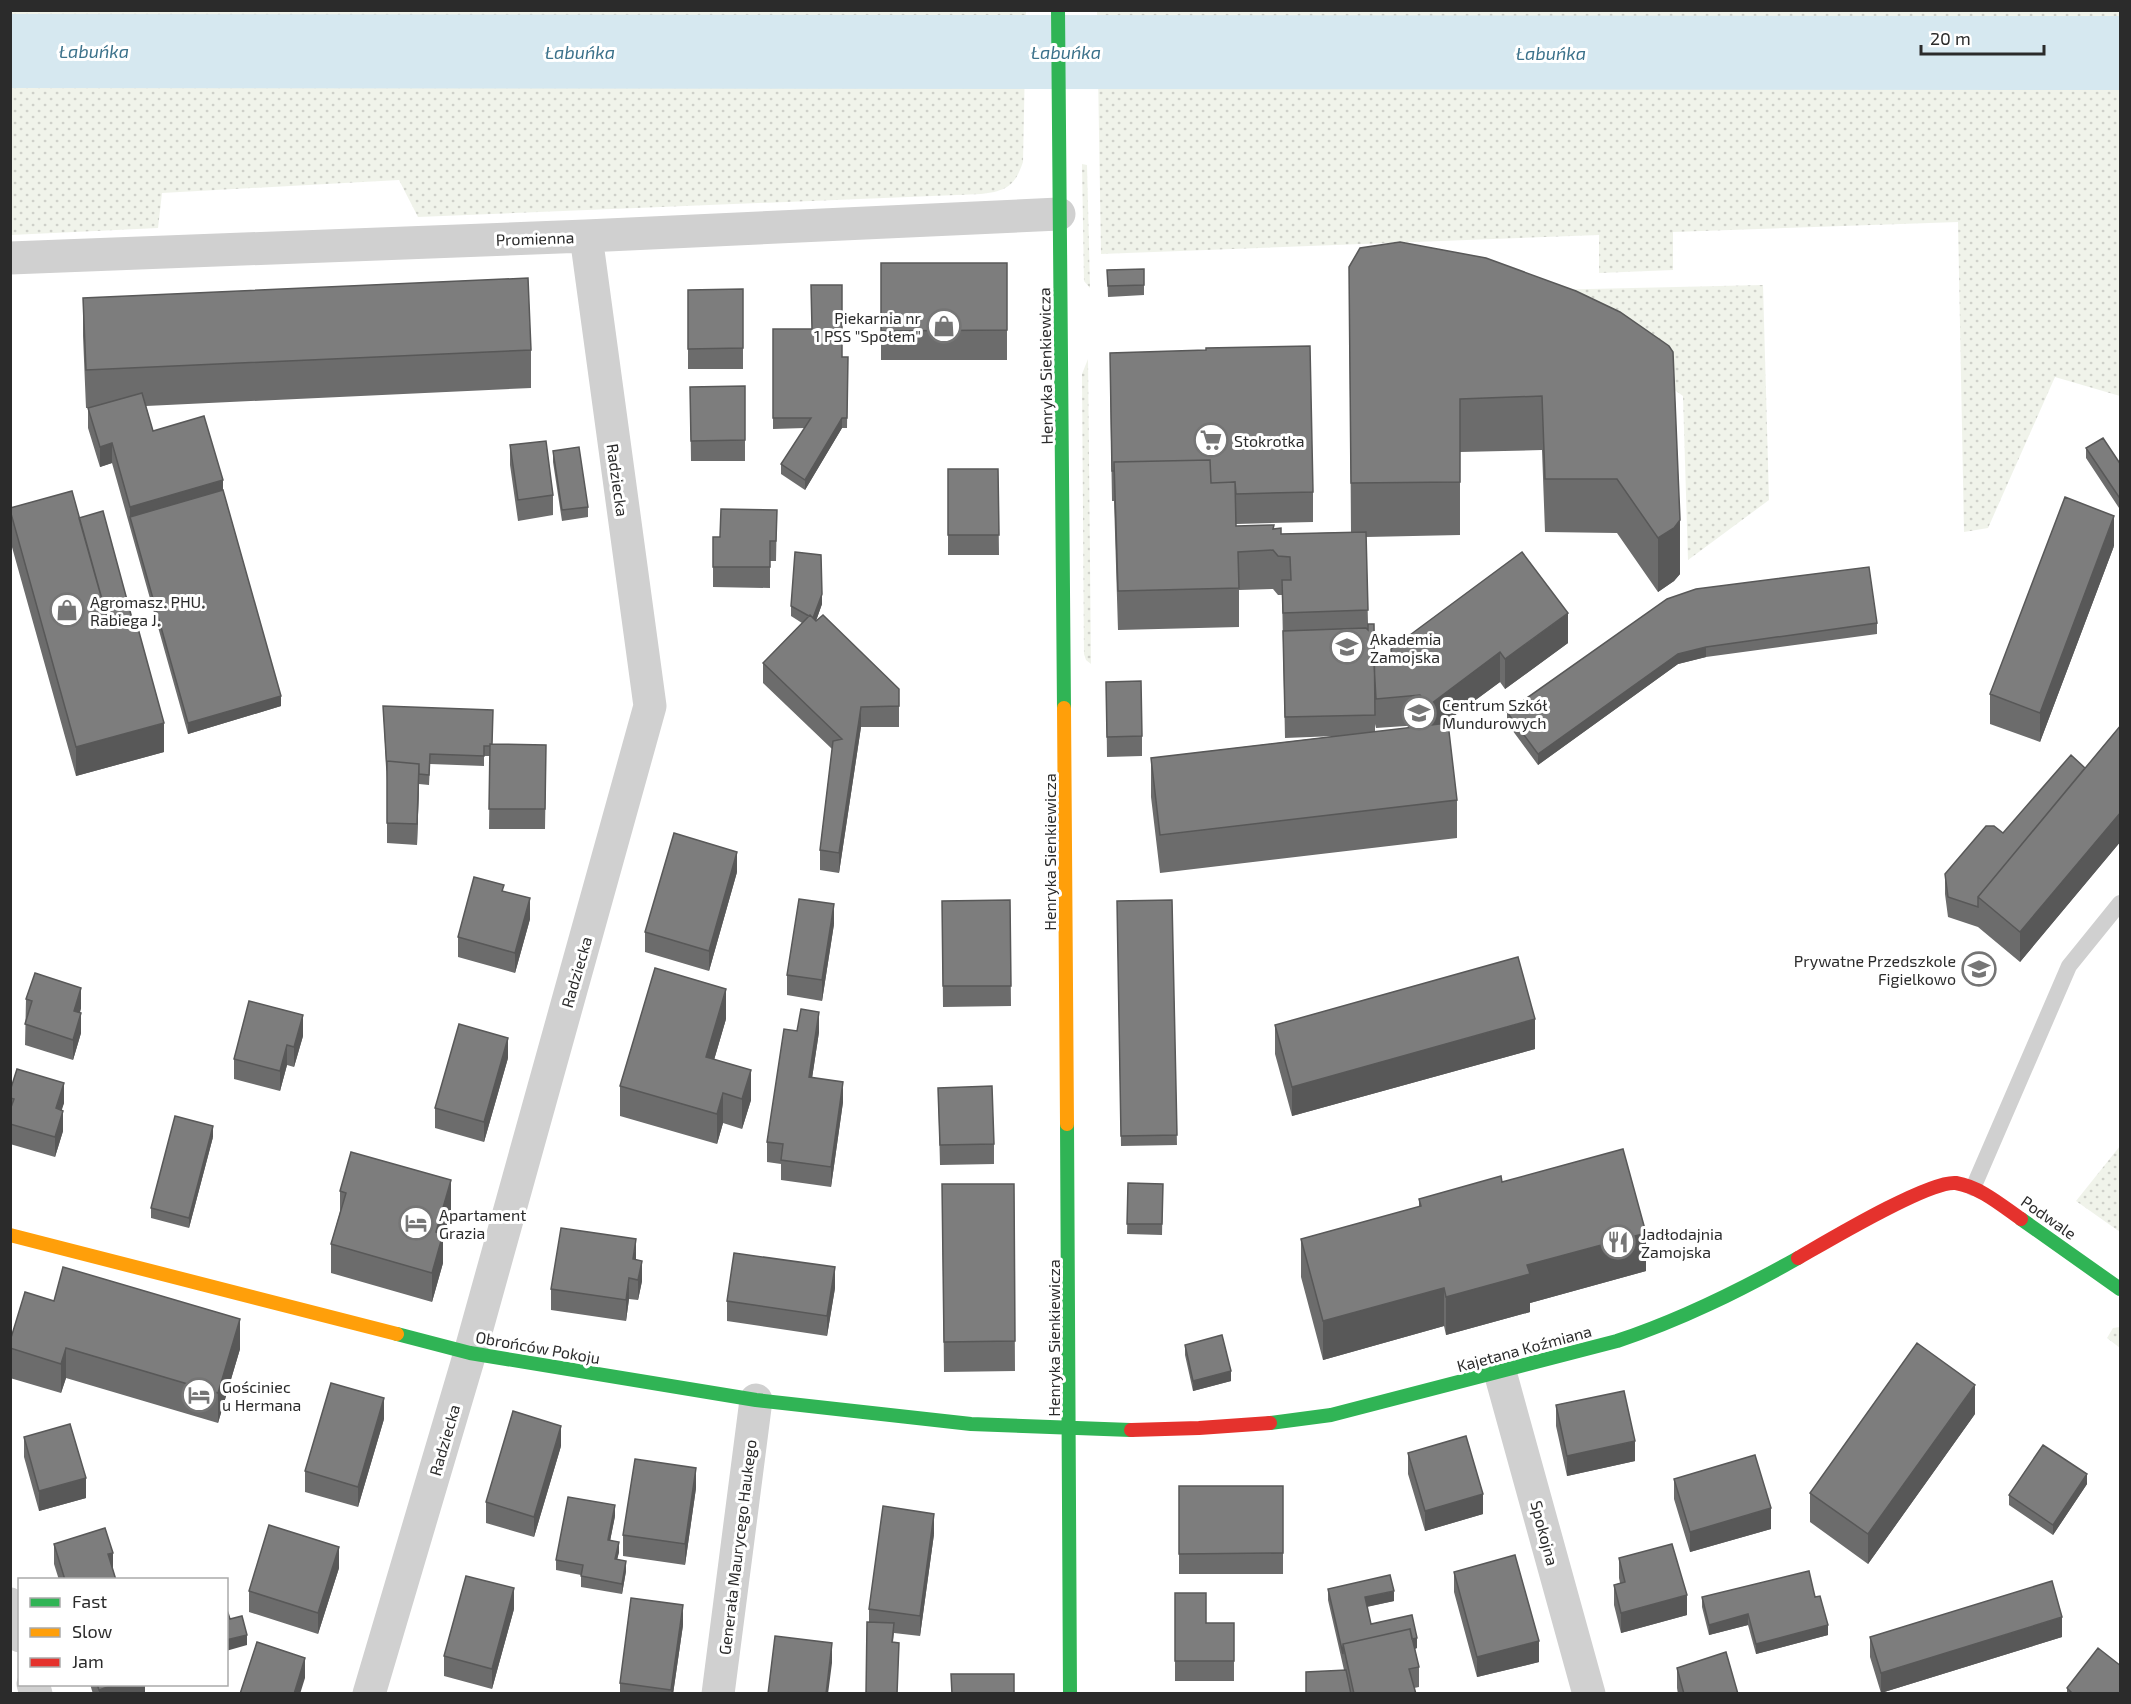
<svg xmlns="http://www.w3.org/2000/svg" width="2131" height="1704" viewBox="0 0 2131 1704" font-family="'Exo 2',sans-serif">
<style>
.grass{fill:url(#grass-dots)}
.lines{fill:none;stroke-linecap:round;stroke-linejoin:round}
.river{stroke:#d6e8f0;stroke-width:74}
.lane{stroke:#d0d0d0;stroke-width:16}
.street{stroke:#d0d0d0;stroke-width:33}
.fast{stroke:#30b455;stroke-width:14}
.slow{stroke:#ff9f0a;stroke-width:14}
.jam{stroke:#e5322d;stroke-width:14}
.wall{fill:#6c6c6c;fill-rule:evenodd}
.shaded-wall{fill:#585858}
.building{fill:#7d7d7d;stroke:#585858;stroke-width:1.5}
.labels{text-anchor:middle;dominant-baseline:central;stroke-width:6;stroke-linejoin:round;paint-order:stroke}
.street-label{font-size:16px;fill:#2b2b2b;stroke:#fff}
.poi-label{font-size:16px;fill:#2b2b2b;stroke:#fff;text-anchor:start}
.water-label{font-size:18px;font-style:italic;fill:#3c728b;stroke:#fff}
</style>
<defs>
<pattern id="grass-dots" width="8" height="8" patternUnits="userSpaceOnUse" patternTransform="scale(1.5)"><rect width="8" height="8" fill="#f0f3ea"/><path d="M2 2h.1M6 6h.1" fill="none" stroke="#ced0c9" stroke-width="1.8" stroke-linecap="round"/></pattern>
</defs>
<rect width="100%" height="100%" fill="#fff"/>
<path class="grass" d="M11,10L1026,11L1023,162C1015,186 1006,191 981,194L418,217L399,180L162,193L158,228L11,235Z
M1097,11H2120V396L2055,377L1988,528L1964,532L1958,222L1673,232V270L1599,273V235L1101,254Z
M1082,164L1087,165L1090,288L1084,281Z
M1763,285L1769,500L1688,560L1683,396L1649,372L1546,290Z
M1088,359L1091,664L1086,660L1084,654L1082,374Z
M2120,1146V1232L2076,1201Z
M2120,1327V1348L2107,1338L2113,1328Z"/>
<g class="lines">
<path class="river" d="M10,51L2120,53"/>
<path class="lane" d="M1973,1188L2069,966L2120,903"/>
<path class="street" d="M10,258L586,236L1059,214
M1500,1372L1589,1694
M10,1604L20,1636
M33,1684L36,1694
M369,1694L470,1353L650,706L586,236
M718,1694L756,1400"/>
<path class="fast" d="M1058,10L1064,708
M1067,1124L1070,1694
M2021,1219L2120,1289
M397,1334L470,1353L756,1400L971,1424L1131,1430
M1270,1423L1331,1415L1617,1341C1681,1320 1739,1291 1798,1258"/>
<path class="slow" d="M1064,708L1067,1124
M10,1235L397,1334"/>
<path class="jam" d="M1798,1258C1826,1242 1929,1180 1956,1183C1980,1187 2001,1205 2021,1219
M1131,1430L1199,1428L1270,1423"/>
</g>
<path class="wall" d="M881,263H1007V360H881Z
M1349,267L1576,291L1680,574L1674,581L1658,592L1617,533L1545,532L1542,450L1460,452V535L1366,537L1368,624L1374,664H1391V649L1568,643L1505,689L1500,682L1443,724L1457,800V838L1160,873L1151,797V758L1335,736L1285,738L1282,595H1278L1273,589L1239,590V627L1118,630L1114,501H1112L1110,382L1313,492V522L1236,524V526L1274,529L1281,534L1351,532ZM1375,724L1376,728L1420,725L1421,726L1375,732Z
M1144,269V295L1108,297L1107,270Z
M743,289V369H688V290Z
M83,298L531,350V388L146,406L153,431L223,490L281,706L188,734L112,463L100,467L88,428V408H86L83,336Z
M773,329L842,357H848L847,428H842L805,490L781,474V464L805,428L773,429Z
M745,386V461H691L690,387Z
M510,445L553,495V515L518,521L510,465Z
M2086,448L2121,465V511L2086,458Z
M553,451L588,507V517L562,521L553,462Z
M948,469H998L999,555H948Z
M10,508L79,518L164,752L76,776L10,540Z
M777,510L776,561H770V588L713,587V537H720Z
M2114,546L2040,742L1990,724V694Z
M1667,599L1877,623V634L1706,657L1678,664L1538,765L1507,723V712Z
M822,604L816,621L899,689V727H861L839,873L820,870V850L832,749L763,683V663L802,623L791,616V606Z
M1106,682L1142,736V756L1107,757Z
M383,706L493,720L492,744L546,766L545,829H489L490,756H484V766L430,764L429,785L419,784L417,845L387,843V781Z
M2121,725V841L2020,962L1978,927L1948,917L1945,894V874L2003,833L2085,768Z
M737,872L709,971L645,952V932Z
M504,891L530,919L515,973L458,957V937Z
M1010,900L1011,1006L943,1007L942,901Z
M1172,900L1177,1145L1121,1146L1117,901Z
M834,924L822,1001L787,995V975Z
M26,999L81,1008L80,1013L81,1033L73,1060L25,1045Z
M726,1019L714,1060L751,1100L742,1129L723,1123L717,1144L620,1116V1086Z
M1275,1025L1535,1049L1292,1116L1275,1054Z
M797,1031L819,1032L812,1078L843,1102L831,1187L781,1180V1164L767,1162V1142Z
M303,1036L294,1067L287,1065L280,1091L234,1079V1059Z
M508,1058L484,1142L435,1128V1108Z
M938,1088L994,1144V1164L940,1165Z
M10,1091L64,1103L61,1110L63,1131L55,1157L10,1144Z
M213,1137L189,1228L151,1218V1208Z
M1502,1182L1646,1271L1530,1303V1312L1446,1335L1444,1326L1323,1360L1301,1277V1239L1419,1207V1199Z
M1128,1183L1163,1184L1162,1235L1127,1234Z
M942,1184H1014L1015,1371L944,1372Z
M340,1191L451,1210L443,1238V1263L432,1302L331,1273V1244L340,1212Z
M636,1260L642,1281L638,1300L629,1299L626,1321L551,1310V1289Z
M835,1288L827,1336L727,1321V1301Z
M54,1301L240,1349L218,1423L66,1378L61,1393L10,1378V1341Z
M1185,1345L1231,1381L1193,1391L1185,1355Z
M1556,1405L1635,1461L1567,1476L1556,1426Z
M1975,1414L1868,1564L1810,1522V1493Z
M384,1419L358,1507L305,1492V1471Z
M24,1437L86,1498L39,1511L24,1457Z
M561,1446L534,1537L486,1523V1502Z
M1408,1453L1483,1514L1425,1531L1408,1474Z
M1674,1479L1771,1529L1690,1552L1674,1499Z
M2087,1484L2053,1535L2009,1505V1495Z
M1179,1486H1283V1574H1179Z
M696,1488L685,1565L623,1556V1535Z
M615,1516L610,1541L619,1552L617,1559L626,1571L622,1594L581,1587V1575L556,1570V1560Z
M934,1534L920,1636L894,1633L893,1642L869,1622V1609Z
M54,1544L113,1570L116,1580H59L54,1564Z
M1619,1558L1687,1615L1621,1633L1614,1605V1585L1620,1583L1619,1578Z
M339,1568L318,1634L249,1612V1591Z
M1454,1572L1539,1662L1477,1677L1454,1592Z
M1328,1589L1394,1601L1367,1607L1371,1624L1417,1648L1415,1649L1419,1667V1687L1414,1688L1415,1694H1306L1344,1670L1328,1600Z
M1175,1593L1206,1623H1234V1681H1175Z
M1702,1597H1815L1828,1635L1756,1654L1748,1625L1709,1635L1702,1607Z
M514,1609L492,1689L444,1676V1656Z
M683,1625L673,1694H620V1683Z
M1870,1637H2062L1881,1693L1870,1657Z
M1677,1668L1738,1694H1678L1677,1688Z
M90,1684H145V1694H93Z
M2067,1688L2121,1694H2067Z"/>
<path class="shaded-wall" d="M842,418V428L805,490V480Z
M112,443V463L100,467V447Z
M223,480V501L130,517V507Z
M2114,516V546L2040,742V713Z
M1680,520V574L1674,581L1658,592V538Z
M822,594V604L813,629V618Z
M1568,613V643L1505,689V659Z
M1706,647V657L1678,664L1538,765V754L1678,654Z
M1500,652V682L1428,735V706Z
M281,696V706L188,734V723Z
M861,707V727L839,873V853Z
M164,723V752L76,776V747Z
M419,764V784L417,845V824Z
M2121,812V841L2020,962V932Z
M737,852V872L709,971V951Z
M530,898V919L515,973V953Z
M834,904V924L822,1001V980Z
M81,988V1008L74,1031V1011Z
M726,989V1019L706,1087V1057Z
M819,1012V1032L809,1098V1077Z
M81,1013V1033L73,1060V1040Z
M303,1015V1036L294,1067V1047Z
M1535,1019V1049L1292,1116V1087Z
M508,1038V1058L484,1142V1122Z
M287,1045V1065L280,1091V1071Z
M751,1070V1100L742,1129V1099Z
M843,1082V1102L831,1187V1167Z
M64,1083V1103L56,1129V1108Z
M723,1093V1123L717,1144V1114Z
M63,1111V1131L55,1157V1137Z
M213,1126V1137L189,1228V1218Z
M451,1180V1210L443,1238V1263L432,1302V1273L436,1232Z
M1646,1233V1271L1530,1303V1312L1446,1335V1297L1527,1265Z
M636,1239V1260L633,1259Z
M642,1261V1281L638,1300V1280Z
M835,1267V1288L827,1336V1316Z
M629,1278V1299L626,1321V1300Z
M1444,1288V1326L1323,1360V1321Z
M240,1319V1349L218,1423V1393Z
M66,1348V1378L61,1393V1364Z
M1231,1371V1381L1193,1391V1381Z
M1975,1385V1414L1868,1564V1534Z
M384,1398V1419L358,1507V1487Z
M561,1426V1446L534,1537V1517Z
M1635,1441V1461L1567,1476V1456Z
M696,1468V1488L685,1565V1544Z
M2087,1474V1484L2053,1535V1525Z
M86,1478V1498L39,1511V1491Z
M1483,1494V1514L1425,1531V1511Z
M615,1505V1516L608,1551V1540Z
M1771,1508V1529L1690,1552V1532Z
M934,1514V1534L920,1636V1616Z
M619,1542V1552L615,1569V1559Z
M339,1547V1568L318,1634V1613Z
M113,1553V1574L108,1554Z
M626,1561V1571L622,1594V1584Z
M514,1588V1609L492,1689V1669Z
M1394,1591V1601L1365,1607V1597Z
M1687,1595V1615L1621,1633V1613Z
M683,1605V1625L673,1694H671Z
M1748,1614V1625L1709,1635V1625Z
M2062,1617V1637L1881,1693V1673Z
M1828,1625V1635L1756,1654V1644Z
M247,1635V1645L226,1651V1640Z
M1417,1638V1648L1347,1664L1345,1654Z
M1539,1641V1662L1477,1677V1657Z
M832,1643V1663L828,1694H826Z
M305,1658V1678L300,1694H294Z
M116,1684H145V1694H99V1690Z"/>
<path class="building" d="M1400,242L1486,258L1576,291L1620,312L1669,346L1673,352L1680,520L1674,528L1658,538L1617,479H1545L1542,396L1460,399V482L1351,483L1349,267L1360,248Z
M881,263H1007V330L881,331Z
M1144,269V285L1108,286L1107,270Z
M528,278L531,350L86,370L83,298Z
M811,285H842V357H848L847,418H842L805,480L781,464L811,418H773V329H812Z
M743,289V348L688,349V290Z
M1310,346L1313,492L1236,494L1235,482L1211,483L1210,460L1114,462V471H1112L1110,353L1206,350V348Z
M745,386V440L691,441L690,387Z
M142,393L153,431L204,416L223,480L130,507L112,443L100,447L88,408Z
M2103,438L2121,465V500L2086,448Z
M546,441L553,495L518,500L510,445Z
M579,447L588,507L562,510L553,451Z
M1210,460L1211,483L1235,482L1236,526L1274,525L1273,529L1281,528V534L1366,532L1368,610L1283,613L1282,580H1291L1290,557L1278,556L1273,550L1238,552L1239,588L1118,591L1114,462Z
M948,469H998L999,535H948Z
M223,490L281,696L188,723L130,517Z
M72,491L110,628L136,621L164,723L76,747L10,510V508Z
M2065,497L2114,516L2040,713L1990,694Z
M721,509L777,510L776,541H770V567H713V537H720Z
M103,511L133,622L110,628L79,518Z
M795,552L821,555L822,594L813,618L810,615L809,616L791,606Z
M1522,552L1568,613L1505,659L1500,652L1428,706L1420,695L1376,699L1374,664H1392L1391,649Z
M1869,567L1877,623L1706,647L1678,654L1538,754L1507,712L1667,599L1696,589Z
M810,615L816,621L823,615L899,689V706L861,707L839,853L820,850L833,741L842,739L763,663Z
M1368,624H1374L1375,715L1285,717L1283,631L1366,628L1368,630Z
M1141,681L1142,736L1107,737L1106,682Z
M383,706L493,710L492,744H490V746H484V756L430,754L429,775L419,774V764L387,761V771Z
M1448,723L1457,800L1160,835L1151,758Z
M2121,725V812L2020,932L1978,897Z
M490,744L546,745L545,809H489Z
M2071,755L2085,768L1978,897V907L1948,897L1945,874L1986,826H1994L2003,833Z
M387,761L419,764L417,824L387,823Z
M674,833L737,852L709,951L645,932Z
M474,877L504,885L502,891L530,898L515,953L458,937Z
M799,899L834,904L822,980L787,975Z
M1010,900L1011,986H943L942,901Z
M1172,900L1177,1135L1121,1136L1117,901Z
M1518,957L1535,1019L1292,1087L1275,1025Z
M655,968L726,989L706,1057L751,1070L742,1099L723,1093L717,1114L620,1086Z
M35,973L81,988L74,1011L81,1013L73,1040L25,1024L32,1001L26,999Z
M249,1001L303,1015L294,1047L287,1045L280,1071L234,1059Z
M801,1009L819,1012L809,1077L843,1082L831,1167L781,1160L783,1144L767,1142L784,1029L797,1031Z
M459,1024L508,1038L484,1122L435,1108Z
M17,1069L64,1083L56,1108L63,1111L55,1137L10,1124V1110L14,1099L10,1098V1091Z
M992,1086L994,1144L940,1145L938,1088Z
M175,1116L213,1126L189,1218L151,1208Z
M1623,1149L1646,1233L1527,1265L1530,1274L1446,1297L1444,1288L1323,1321L1301,1239L1421,1206L1419,1199L1501,1176L1502,1182Z
M351,1152L451,1180L436,1232L443,1234L432,1273L331,1244L346,1193L340,1191Z
M1128,1183L1163,1184L1162,1224H1127Z
M942,1184H1014L1015,1341L944,1342Z
M561,1228L636,1239L633,1259L642,1261L638,1280L629,1278L626,1300L551,1289Z
M734,1253L835,1267L827,1316L727,1301Z
M63,1267L240,1319L218,1393L66,1348L61,1364L10,1348V1341L25,1292L54,1301Z
M1222,1335L1231,1371L1193,1381L1185,1345Z
M1917,1343L1975,1385L1868,1534L1810,1493Z
M331,1383L384,1398L358,1487L305,1471Z
M1624,1391L1635,1441L1567,1456L1556,1405Z
M513,1411L561,1426L534,1517L486,1502Z
M70,1424L86,1478L39,1491L24,1437Z
M1466,1436L1483,1494L1425,1511L1408,1453Z
M2043,1445L2087,1474L2053,1525L2009,1495Z
M1755,1455L1771,1508L1690,1532L1674,1479Z
M635,1459L696,1468L685,1544L623,1535Z
M1179,1486H1283V1553L1179,1554Z
M568,1497L615,1505L608,1540L619,1542L615,1559L626,1561L622,1584L581,1576L583,1565L556,1560Z
M883,1506L934,1514L920,1616L869,1609Z
M269,1525L339,1547L318,1613L249,1591Z
M105,1528L113,1553L108,1554L116,1580H65L54,1544Z
M1672,1544L1687,1595L1621,1613L1614,1585L1625,1582L1619,1558Z
M1515,1555L1539,1641L1477,1657L1454,1572Z
M1809,1571L1815,1597L1820,1596L1828,1625L1756,1644L1748,1614L1709,1625L1702,1597Z
M1390,1575L1394,1591L1365,1597L1371,1624L1412,1615L1417,1638L1412,1639L1410,1629L1343,1644V1654L1328,1589Z
M466,1576L514,1588L492,1669L444,1656Z
M2052,1581L2062,1617L1881,1673L1870,1637Z
M1175,1593H1206V1623H1234V1661H1175Z
M631,1598L683,1605L671,1690L620,1683Z
M226,1607L230,1619L242,1616L247,1635L226,1640Z
M867,1622L894,1623L892,1642L899,1643L897,1694H866Z
M1410,1629L1419,1667L1409,1669L1416,1694H1354L1343,1644Z
M775,1636L832,1643L826,1694H768Z
M257,1642L305,1658L294,1694H240Z
M2098,1648L2121,1666V1694H2073L2067,1688Z
M1726,1652L1738,1694H1684L1677,1668Z
M1346,1670L1351,1694H1306V1672Z
M951,1674H1014V1694H952Z
M97,1684H116L99,1690Z"/>
<defs>
<symbol id="shop-ring" viewBox="-11 -11 22 22"><circle r="9.5" fill="#fff" stroke="#757575" stroke-width="1.5"/><path d="M-5-2.5h2.3a2.7 3.5 0 0 1 5.4 0H5L5.5 6h-11ZM-1.5-2.5h3a1.5 2.3 0 0 0-3 0Z" fill="#757575"/></symbol>
<symbol id="supermarket-ring" viewBox="-11 -11 22 22"><circle r="9.5" fill="#fff" stroke="#757575" stroke-width="1.5"/><path d="M-6-5.5h2.5l.6 2H6L4.5 2H-2.5L-4.4-4H-6ZM-1.5 3.2a1.3 1.3 0 1 0 .1 0ZM3 3.2a1.3 1.3 0 1 0 .1 0Z" fill="#757575"/></symbol>
<symbol id="university-ring" viewBox="-11 -11 22 22"><circle r="9.5" fill="#fff" stroke="#757575" stroke-width="1.5"/><path d="M0-5L7-2L0 1L-7-2ZM-4 1L0 2.5L4 1V4Q0 6-4 4Z" fill="#757575"/></symbol>
<symbol id="school-ring" viewBox="-11 -11 22 22"><circle r="9.5" fill="#fff" stroke="#757575" stroke-width="1.5"/><path d="M0-5L7-2L0 1L-7-2ZM-4 1L0 2.5L4 1V4Q0 6-4 4Z" fill="#757575"/></symbol>
<symbol id="hotel-ring" viewBox="-11 -11 22 22"><circle r="9.5" fill="#fff" stroke="#757575" stroke-width="1.5"/><path d="M-6-4.5h1.5V1H6V5H4.5V3h-9V5H-6ZM-4 0a1.8 1.8 0 1 1 3.6 0ZM.5 0V-2.5h3Q6-2.5 6 0Z" fill="#757575"/></symbol>
<symbol id="restaurant-ring" viewBox="-11 -11 22 22"><circle r="9.5" fill="#fff" stroke="#757575" stroke-width="1.5"/><path d="M-5-6h1v4h1v-4h1v4h1v-4h1v5L-1.5 .5V6h-2V.5L-5-1ZM5-6V6H3V1.5H1.5Q1.5-4 5-6Z" fill="#757575"/></symbol>
</defs>
<g fill-rule="evenodd">
<use href="#shop-ring" x="925" y="307" width="38" height="38"/>
<use href="#supermarket-ring" x="1192" y="421" width="38" height="38"/>
<use href="#shop-ring" x="48" y="591" width="38" height="38"/>
<use href="#university-ring" x="1328" y="628" width="38" height="38"/>
<use href="#school-ring" x="1400" y="694" width="38" height="38"/>
<use href="#school-ring" x="1960" y="950" width="38" height="38"/>
<use href="#hotel-ring" x="397" y="1204" width="38" height="38"/>
<use href="#restaurant-ring" x="1599" y="1223" width="38" height="38"/>
<use href="#hotel-ring" x="180" y="1376" width="38" height="38"/>
</g>
<g class="labels">
<g class="street-label">
<text transform="translate(535 238) rotate(-2)">Promienna</text>
<text transform="translate(1045 366) rotate(-91)">Henryka Sienkiewicza</text>
<text transform="translate(618 480) rotate(82)">Radziecka</text>
<text transform="translate(1049 852) rotate(-90)">Henryka Sienkiewicza</text>
<text transform="translate(576 972) rotate(-74)">Radziecka</text>
<text transform="translate(2049 1217) rotate(35)">Podwale</text>
<text transform="translate(1053 1338) rotate(-90)">Henryka Sienkiewicza</text>
<text transform="translate(538 1347) rotate(10)">Obrońców Pokoju</text>
<text transform="translate(1524 1348) rotate(-15)">Kajetana Koźmiana</text>
<text transform="translate(444 1440) rotate(-74)">Radziecka</text>
<text transform="translate(1545 1533) rotate(75)">Spokojna</text>
<text transform="translate(737 1547) rotate(-83)">Generała Maurycego Haukego</text>
</g>
<g class="poi-label">
<text x="921" y="317" text-anchor="end">Piekarnia nr<tspan x="921" dy="18">1 PSS "Społem"</tspan></text>
<text x="1234" y="440">Stokrotka</text>
<text x="90" y="601">Agromasz. PHU.<tspan x="90" dy="18">Rabiega J.</tspan></text>
<text x="1370" y="638">Akademia<tspan x="1370" dy="18">Zamojska</tspan></text>
<text x="1442" y="704">Centrum Szkół<tspan x="1442" dy="18">Mundurowych</tspan></text>
<text x="1956" y="960" text-anchor="end">Prywatne Przedszkole<tspan x="1956" dy="18">Figielkowo</tspan></text>
<text x="439" y="1214">Apartament<tspan x="439" dy="18">Grazia</tspan></text>
<text x="1641" y="1233">Jadłodajnia<tspan x="1641" dy="18">Zamojska</tspan></text>
<text x="222" y="1386">Gościniec<tspan x="222" dy="18">u Hermana</tspan></text>
</g>
<g class="water-label">
<text x="94" y="51">Łabuńka</text>
<text x="580" y="52">Łabuńka</text>
<text x="1066" y="52">Łabuńka</text>
<text x="1551" y="53">Łabuńka</text>
</g>
</g>
<rect width="2131" height="1704" fill="none" stroke="#2b2b2b" stroke-width="24"/>
<rect x="18" y="1578" width="210" height="108" fill="#ffffff" stroke="#aaaaaa" stroke-width="1.5"/>
<rect x="30" y="1598" width="30" height="9" fill="#30b455" stroke="#aaaaaa" stroke-width="1.5"/>
<text x="72" y="1608" font-size="18" fill="#2b2b2b">Fast</text>
<rect x="30" y="1628" width="30" height="9" fill="#ff9f0a" stroke="#aaaaaa" stroke-width="1.5"/>
<text x="72" y="1638" font-size="18" fill="#2b2b2b">Slow</text>
<rect x="30" y="1658" width="30" height="9" fill="#e5322d" stroke="#aaaaaa" stroke-width="1.5"/>
<text x="72" y="1668" font-size="18" fill="#2b2b2b">Jam</text>
<path d="M1921 45v9h123v-9" fill="none" stroke="#2b2b2b" stroke-width="3"/>
<text x="1930" y="45" font-size="18" fill="#2b2b2b" stroke="#ffffff" stroke-width="4.5" paint-order="stroke">20 m</text>
</svg>
